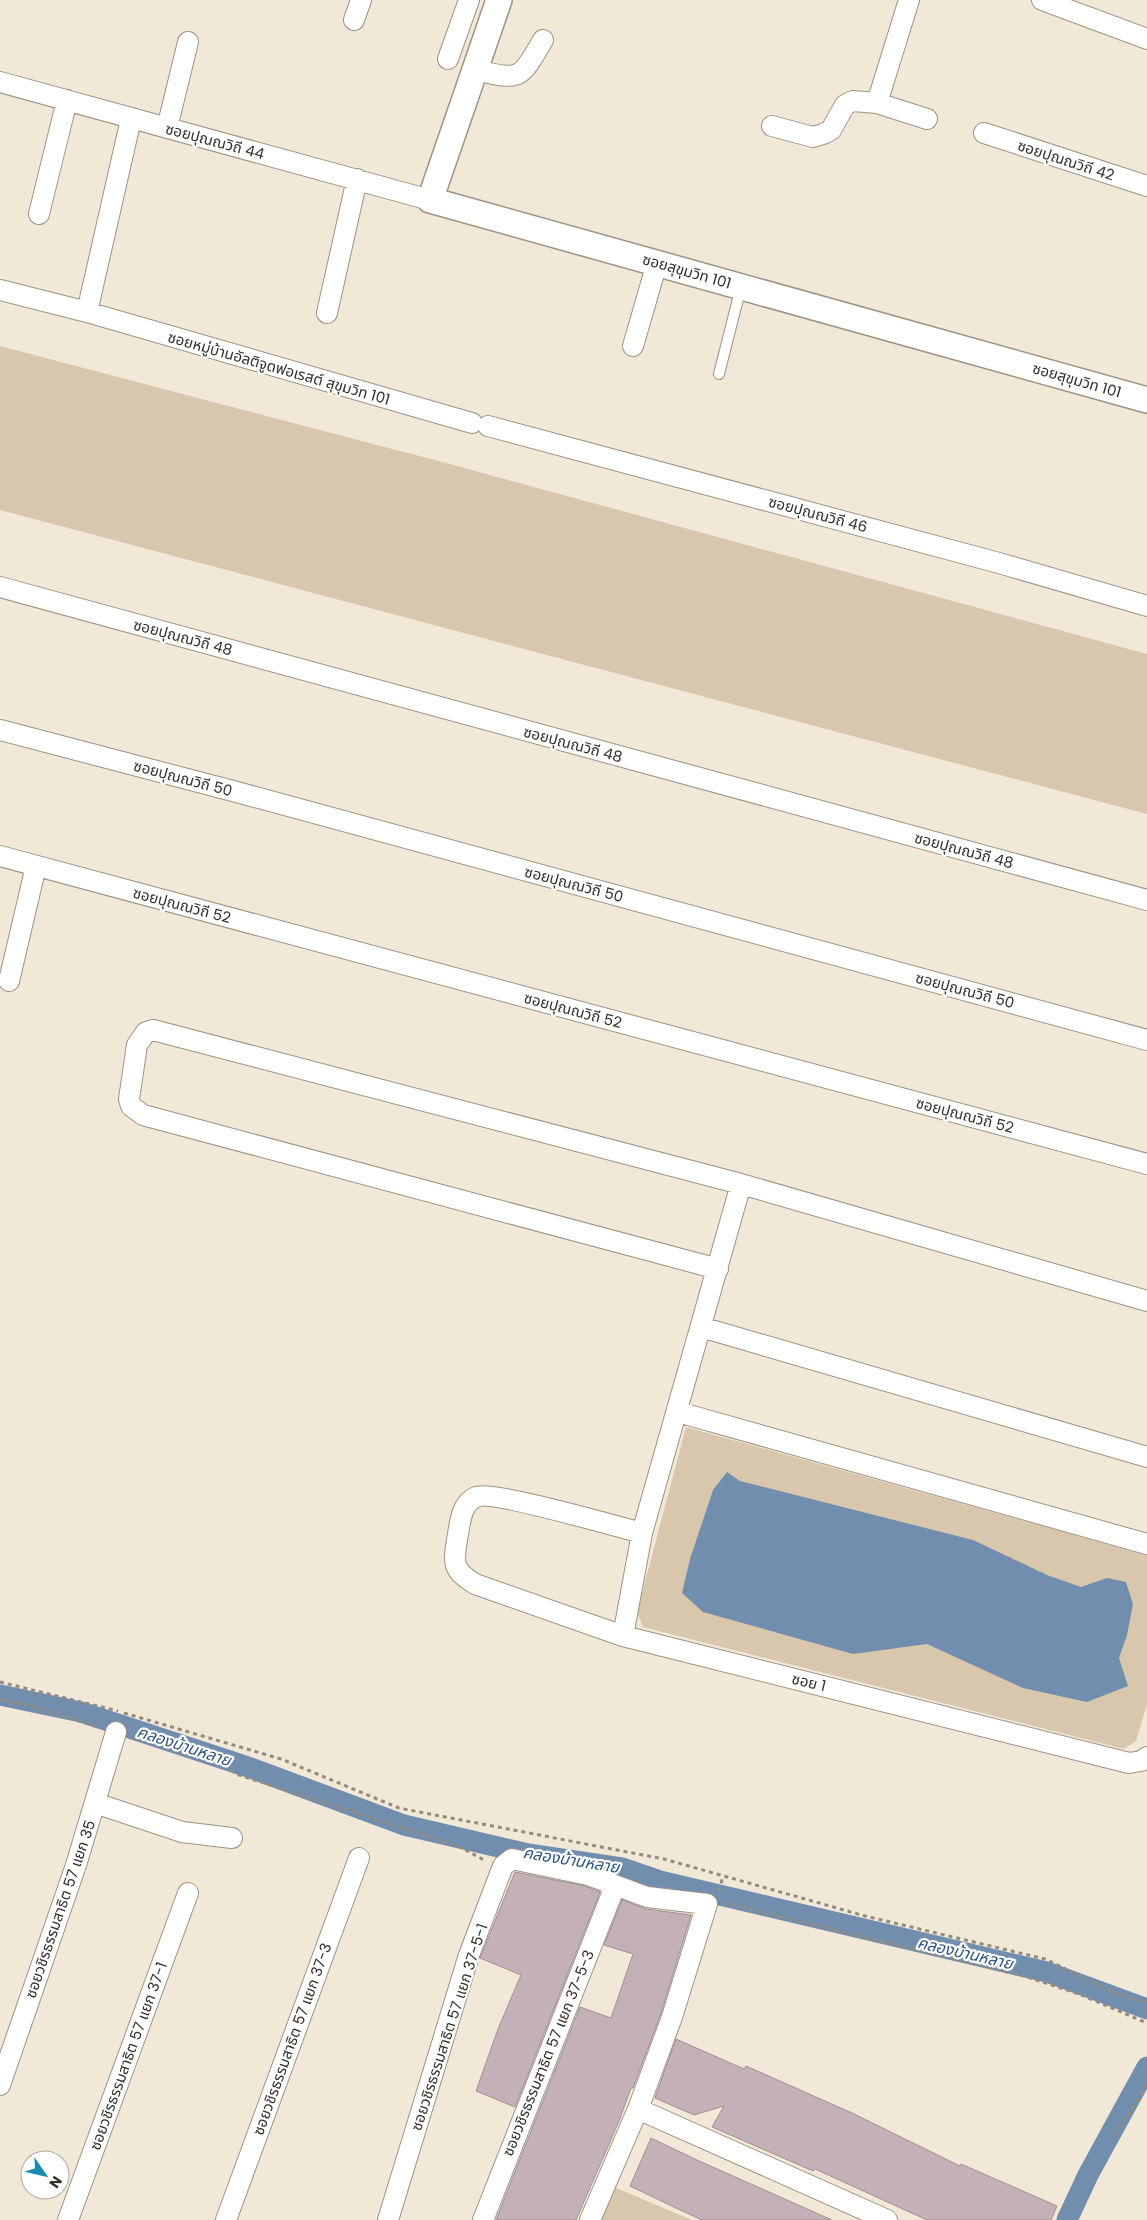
<svg xmlns="http://www.w3.org/2000/svg" width="1147" height="2220" viewBox="0 0 1147 2220" font-family="Poppins,'Noto Sans Thai',sans-serif">
<style>
.green{fill:#d9c7ad}
.water{fill:#728eae}
.lines{fill:none;stroke-linecap:round;stroke-linejoin:round}
.canal{stroke:#728eae;stroke-width:21}
.building{fill:#c4b1b7;stroke:#a18f95}
.service-casing{stroke:#9d9385;stroke-width:12}
.minor-casing{stroke:#9d9385;stroke-width:22}
.tertiary-casing{stroke:#9d9385;stroke-width:28}
.path{stroke:#928b80;stroke-width:3;stroke-dasharray:4 4;stroke-linecap:butt}
.service{stroke:#fff;stroke-width:10}
.minor{stroke:#fff;stroke-width:20}
.tertiary{stroke:#fff;stroke-width:25}
.labels{text-anchor:middle;dominant-baseline:central;stroke-width:4.5;stroke-linejoin:round;paint-order:stroke}
.street-label{font-size:15px;fill:#322e28;stroke:#fff}
.water-label{font-size:16px;font-style:italic;fill:#2b5481;stroke:#fff}
</style>
<rect width="100%" height="100%" fill="#f2e8d8"/>
<path class="green" d="M0,346L446,463L1147,654V814L0,510Z
M686,1427L1147,1555V1704L1136,1741L1124,1749L643,1627L637,1612Z
M614,2187L692,2220H600Z"/>
<path class="water" d="M727,1472L740,1481L973,1540L1047,1575L1081,1587L1107,1578L1126,1582L1133,1604L1127,1635L1119,1658L1128,1686L1087,1702L1023,1688L927,1644L853,1654L703,1612L682,1593L690,1559L713,1490Z"/>
<g class="lines">
<path class="canal" d="M0,1695L81,1712L248,1767L404,1825L528,1854L622,1868L660,1881L1047,1972L1147,2009
M1067,2220L1088,2175L1147,2067"/>
</g>
<path class="building" d="M515,1872L585,1886L600,1892L515,2107L476,2091L498,2029L521,1975L480,1958Z
M622,1900L646,1909L691,1915L661,2013L633,2088H631L619,2121L576,2220H496L580,2007L611,2018L633,1954L604,1945Z
M676,2039L744,2069L746,2066L852,2113L960,2166L961,2164L1057,2206L1051,2220H927L815,2169L813,2171L712,2127L724,2106L694,2115L655,2098Z
M651,2138L697,2160L832,2220H702L678,2209L630,2186Z"/>
<g class="lines">
<defs>
<path id="service" d="M719,374L741,287"/>
<path id="minor" d="M1042,0L1147,39
M354,20L361,0
M448,59L469,0
M475,70C521,80 519,81 543,40
M0,82L430,200
M877,103L909,0
M772,126L813,137L823,134L831,130L845,105L853,101L877,103L927,119
M167,128L188,42
M984,133L1147,186
M39,214L67,100
M0,290L87,312L472,423
M87,312L131,119
M327,313L357,179
M633,346L657,263
M488,426L999,563L1147,606
M0,587L1147,900
M0,730L233,791L1147,1040
M0,856L1147,1164
M9,981L36,866
M718,1269L143,1115L131,1106L129,1099L137,1045L146,1032L153,1030L741,1184L1147,1301
M701,1327L1147,1457
M678,1412L1147,1544
M642,1533C619,1527 490,1490 476,1497C460,1504 460,1525 457,1540C453,1565 453,1570 475,1584L623,1636L1129,1763L1141,1761L1147,1757
M623,1636L642,1533L741,1184
M95,1803L182,1832L232,1838
M0,2085L76,1865L116,1732
M638,2109L887,2220
M68,2220L188,1893
M226,2220L359,1858
M388,2220L469,1955L503,1866L512,1859L588,1875L647,1897L707,1904L672,2017L638,2109L590,2220
M483,2220L615,1886"/>
<path id="tertiary" d="M499,0L430,200L1147,400"/>
</defs>
<use href="#service" class="service-casing"/>
<use href="#minor" class="minor-casing"/>
<use href="#tertiary" class="tertiary-casing"/>
<path class="path" d="M0,1682L118,1711
M0,1700L27,1705L98,1727
M124,1713L281,1759L399,1808L664,1859L865,1916L1045,1959L1117,1994L1147,2002
M133,1737L228,1767L236,1774L458,1846L484,1860
M719,1891L723,1876
M725,1903L1024,1976L1079,1994L1147,2023
M1115,2135L1147,2086"/>
<use href="#service" class="service"/>
<use href="#minor" class="minor"/>
<use href="#tertiary" class="tertiary"/>
</g>
<g class="labels">
<g class="street-label">
<text transform="translate(215 141) rotate(15)">ซอยปุณณวิถี 44</text>
<text transform="translate(1066 160) rotate(18)">ซอยปุณณวิถี 42</text>
<text transform="translate(687 271) rotate(16)">ซอยสุขุมวิท 101</text>
<text transform="translate(279 368) rotate(16)">ซอยหมู่บ้านอัลติจูดฟอเรสต์ สุขุมวิท 101</text>
<text transform="translate(1077 380) rotate(16)">ซอยสุขุมวิท 101</text>
<text transform="translate(818 514) rotate(15)">ซอยปุณณวิถี 46</text>
<text transform="translate(183 637) rotate(15)">ซอยปุณณวิถี 48</text>
<text transform="translate(573 744) rotate(15)">ซอยปุณณวิถี 48</text>
<text transform="translate(183 778) rotate(15)">ซอยปุณณวิถี 50</text>
<text transform="translate(964 850) rotate(15)">ซอยปุณณวิถี 48</text>
<text transform="translate(574 884) rotate(15)">ซอยปุณณวิถี 50</text>
<text transform="translate(182 905) rotate(15)">ซอยปุณณวิถี 52</text>
<text transform="translate(965 990) rotate(15)">ซอยปุณณวิถี 50</text>
<text transform="translate(573 1010) rotate(15)">ซอยปุณณวิถี 52</text>
<text transform="translate(965 1115) rotate(15)">ซอยปุณณวิถี 52</text>
<text transform="translate(809 1682) rotate(14)">ซอย 1</text>
<text transform="translate(60 1909) rotate(-71)">ซอยวชิรธรรมสาธิต 57 แยก 35</text>
<text transform="translate(449 2027) rotate(-72)">ซอยวชิรธรรมสาธิต 57 แยก 37-5-1</text>
<text transform="translate(292 2039) rotate(-70)">ซอยวชิรธรรมสาธิต 57 แยก 37-3</text>
<text transform="translate(548 2053) rotate(-68)">ซอยวชิรธรรมสาธิต 57 แยก 37-5-3</text>
<text transform="translate(128 2056) rotate(-70)">ซอยวชิรธรรมสาธิต 57 แยก 37-1</text>
</g>
<g class="water-label">
<text transform="translate(184 1746) rotate(18)">คลองบ้านหลาย</text>
<text transform="translate(571 1860) rotate(9)">คลองบ้านหลาย</text>
<text transform="translate(965 1953) rotate(13)">คลองบ้านหลาย</text>
</g>
</g>
<g transform="translate(45 2175) rotate(124)"><circle r="24" fill="#ffffff" stroke="#adaba9"/>
<path d="M0-4L9 19L0 12L-9 19Z" fill="#1a8bb0"/>
<text y="-8" font-size="14" font-weight="bold" text-anchor="middle" fill="#322e28">N</text>
</g>
</svg>
